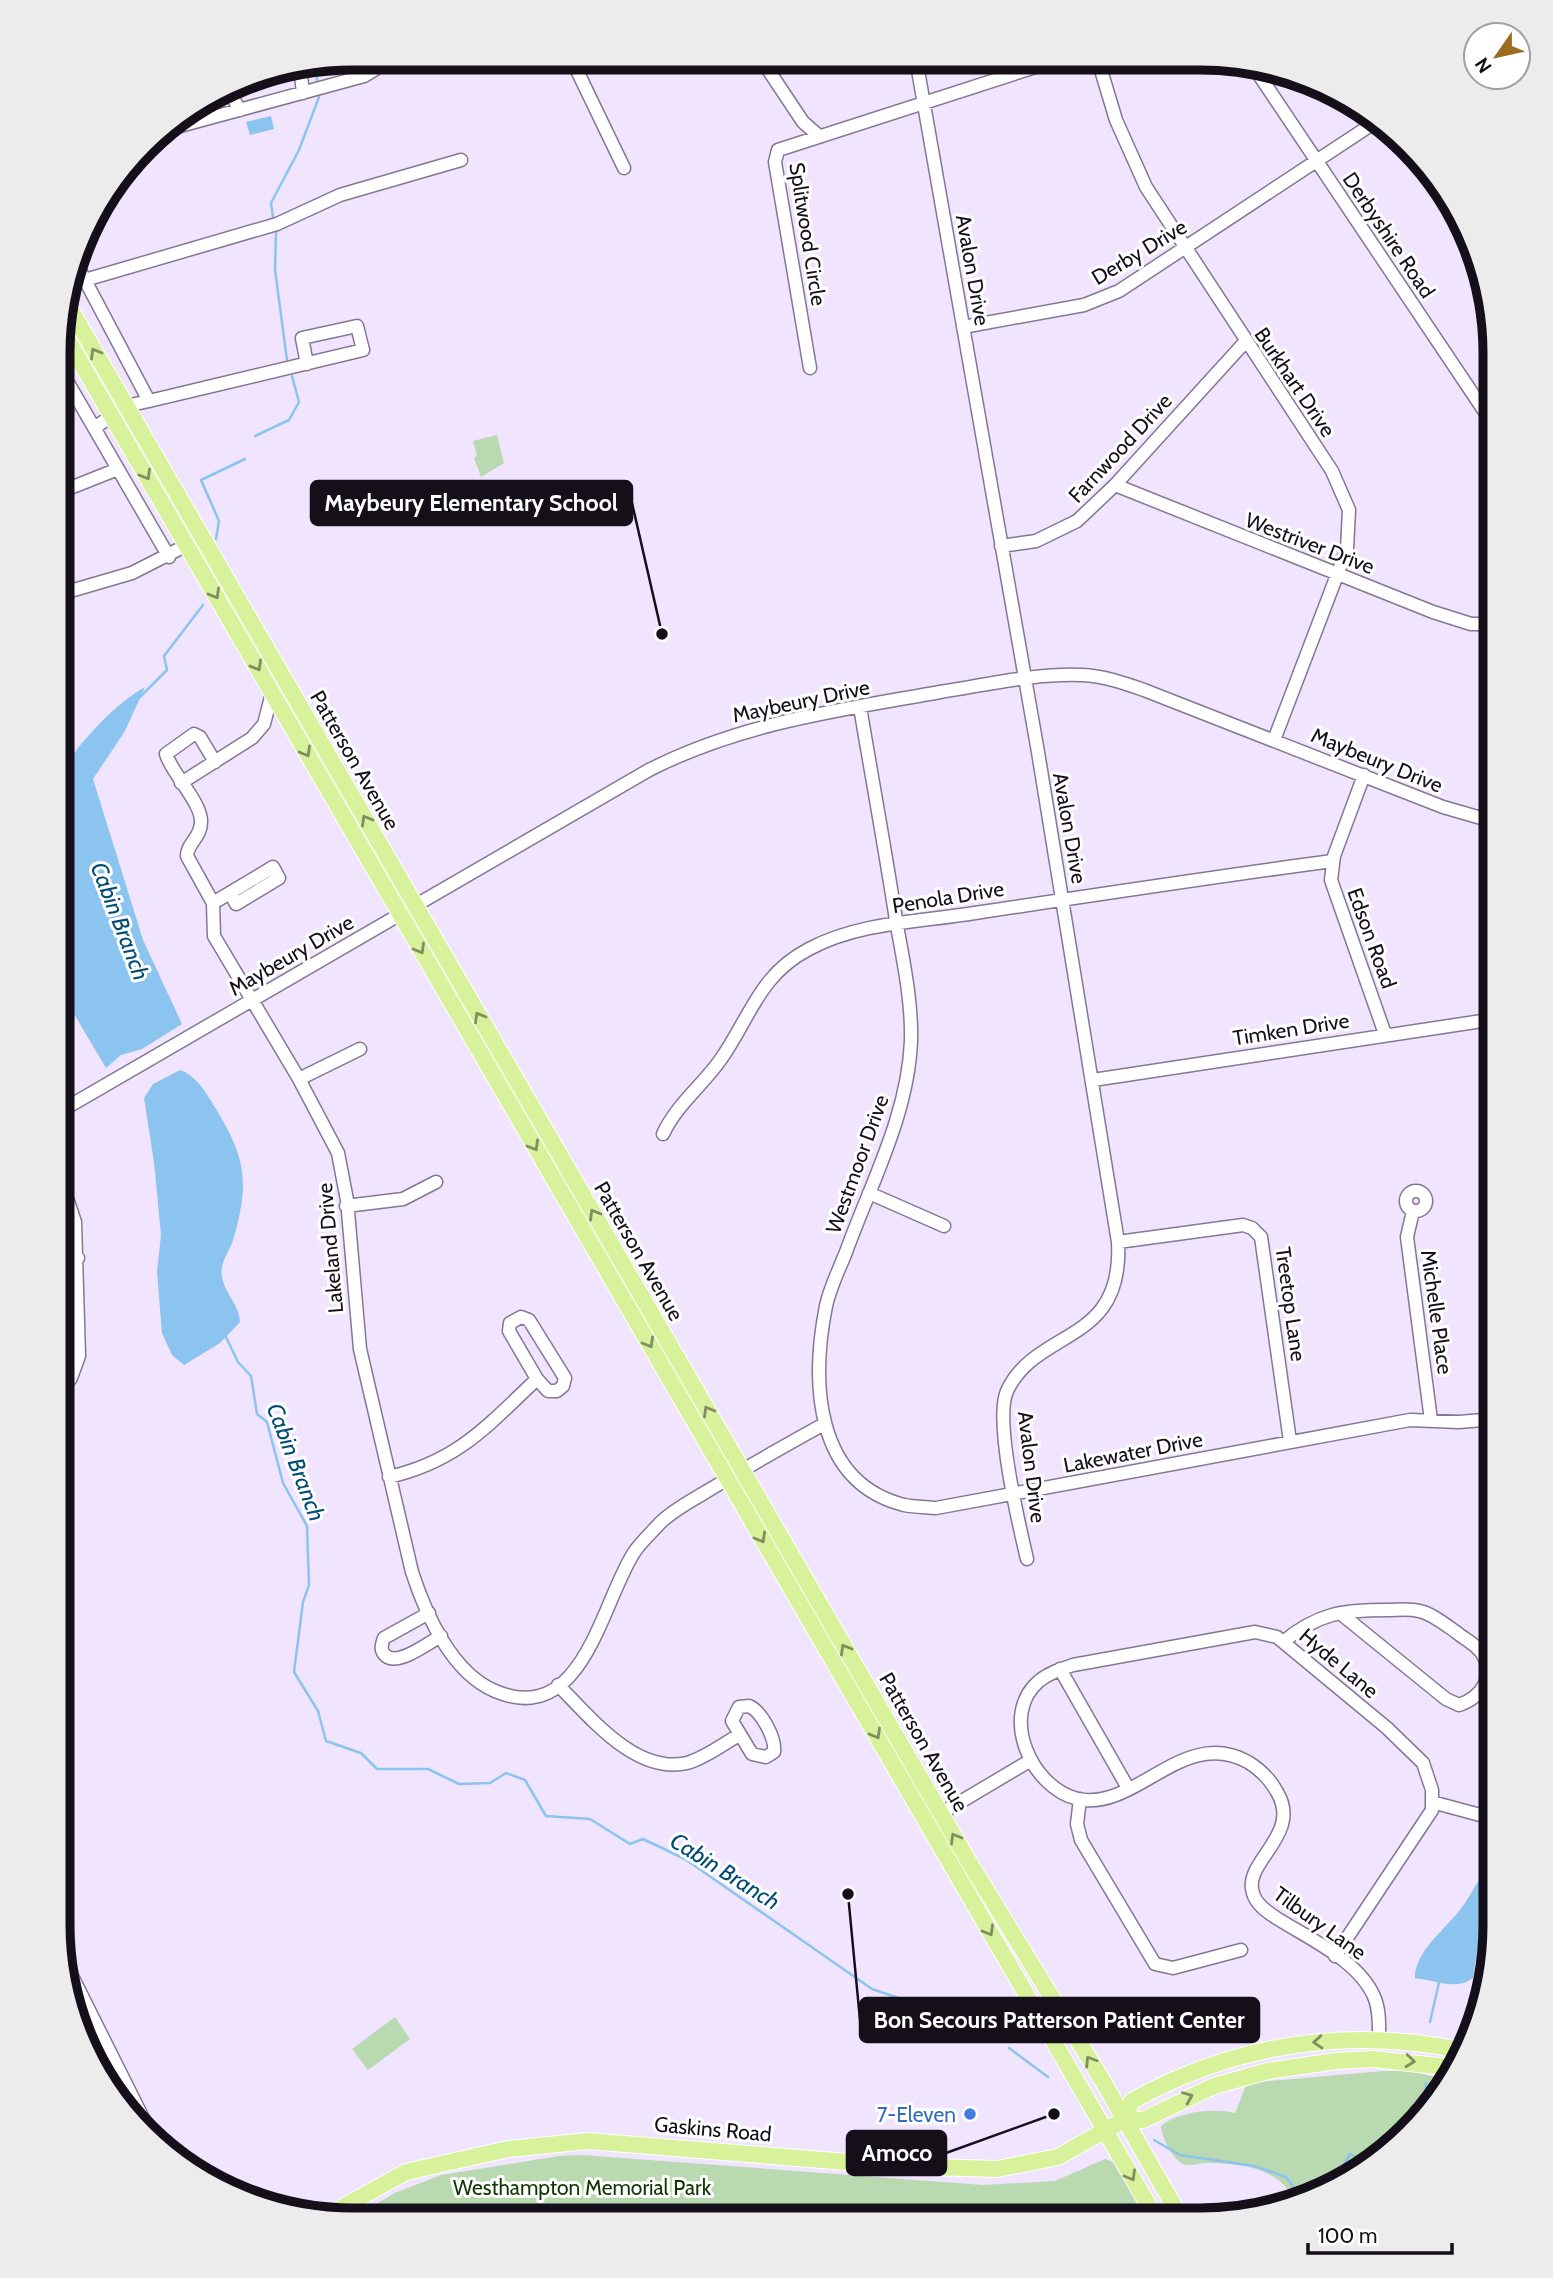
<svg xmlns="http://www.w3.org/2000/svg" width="1553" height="2278" viewBox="0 0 1553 2278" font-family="Cabin,sans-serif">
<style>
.green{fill:#b9d9b0}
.water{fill:#8bc4ee}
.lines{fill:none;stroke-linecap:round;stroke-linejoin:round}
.stream{stroke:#8bc4ee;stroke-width:2.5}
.minor-casing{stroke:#857793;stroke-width:15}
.major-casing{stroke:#fff;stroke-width:18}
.minor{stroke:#fff;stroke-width:12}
.major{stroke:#d8f29b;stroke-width:16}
.oneway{stroke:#808c61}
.shop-dot{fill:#3f7fe0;stroke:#fff;stroke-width:2.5}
.labels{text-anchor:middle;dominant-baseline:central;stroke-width:6;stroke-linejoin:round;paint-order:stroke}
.street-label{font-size:21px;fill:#150f1a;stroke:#fff}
.shop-label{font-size:21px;fill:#366cbe;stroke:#fff;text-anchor:end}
.park-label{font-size:21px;fill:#0f3600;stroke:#fff}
.water-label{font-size:23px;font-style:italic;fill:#014c73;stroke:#fff}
.rim{fill:none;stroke:#150f1a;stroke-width:9}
.leader{fill:none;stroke:#150f1a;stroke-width:2.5}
.callout-dot{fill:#150f1a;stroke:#fff;stroke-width:2.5}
.callout{fill:#150f1a;stroke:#150f1a;stroke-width:2.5}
.callout-label{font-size:23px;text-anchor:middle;font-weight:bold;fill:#fff}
</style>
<rect width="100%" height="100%" fill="#f1e4fe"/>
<path class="green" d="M497,435L504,463L481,477L474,458L477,456L473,441Z
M395,2017L410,2039L368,2070L352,2049Z
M1383,2071H1411L1450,2081L1395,2147L1330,2190L1293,2199C1281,2168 1238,2163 1208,2163C1201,2163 1193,2166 1186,2165C1174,2163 1161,2137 1161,2126C1179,2111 1213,2108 1235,2113L1247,2083Z
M582,2155L983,2185L1055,2181L1105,2159L1115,2163L1150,2220L352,2218L395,2193L441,2175L559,2156Z"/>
<path class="water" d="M271,116L274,129L250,135L246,122Z
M145,687L125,731L93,779L143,940L182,1024L142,1049L121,1055L106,1068L67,1002L69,984L59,949L60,768C71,764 71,757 78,748C96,726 120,701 145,687Z
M180,1070C197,1076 207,1094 216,1109C245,1157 250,1181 234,1237C231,1250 219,1262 222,1277C225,1294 239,1304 240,1322L220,1343L184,1365L172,1355L162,1333L157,1272L161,1235L154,1162L144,1098L153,1084Z
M1495,1863V1880L1483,1915L1473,1978C1456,1991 1434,1980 1415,1978C1414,1953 1445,1929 1459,1911C1474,1893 1474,1881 1495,1863Z"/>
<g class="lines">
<path class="stream" d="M316,64L317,81
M273,217L271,203L299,150L319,97
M276,233L275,270L287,360
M255,436L289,420L299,402L292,376
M216,539L219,521L201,480L245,459
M138,699L167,670L164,656L203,605
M225,1335L238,1362L251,1376L257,1414L267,1422L283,1483L307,1526L309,1585L303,1602L294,1672L318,1711L326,1741L361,1753L377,1769H428L459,1784L490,1783L506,1773L525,1780L546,1816L590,1819L630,1844L643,1839L685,1859L872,1989L946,2014
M1430,2022L1440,1978
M1009,2048L1048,2077
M1418,2121L1424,2109L1426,2083
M1154,2140L1180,2155L1254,2166L1286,2177L1301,2197
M1328,2191L1350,2154L1363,2162L1379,2158"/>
<defs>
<path id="minor" d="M571,58L624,168
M761,59L803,122L819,136
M916,59L1038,752L1118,1242C1124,1346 1037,1327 1007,1391C994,1420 1019,1525 1027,1559
M1098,60L1116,120L1146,187L1332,471L1349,510L1347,549L1274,740
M1251,63L1495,427
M300,67L303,93
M228,90L240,110
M158,132L364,76L374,70L371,58
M77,265L149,401
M71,284L277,224L340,195L461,160
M963,327L1084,305L1119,291L1380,119
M810,368L775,162L778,150L1057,60
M60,369L169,557
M94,428L126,406L149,401L363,350L357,326L302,338L307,364
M1115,485L1433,612L1471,624H1495
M60,492L118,469
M1001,546L1036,541L1077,521L1115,485L1245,342
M60,594L132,573L187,545
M860,707C872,778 885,849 896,920C903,960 912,1000 911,1041C908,1115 871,1183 846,1252C839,1270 830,1287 826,1306C811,1381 814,1482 904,1505C914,1507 926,1507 936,1508L1410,1420L1459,1422L1495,1419
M215,762L200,737L194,734L166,754C172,774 202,803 201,822C201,838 187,843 187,856L213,903L214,936L299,1079L338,1153L347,1200L360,1349L412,1572C426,1615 452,1673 495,1691C584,1729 602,1599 635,1551C642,1541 652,1532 660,1523C672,1511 689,1502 704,1493C743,1469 783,1447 824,1424
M1364,775L1334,856L1331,880L1385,1034
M181,783L252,738L264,724L272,693
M213,903L273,867L279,878L236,904L230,893
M299,1079L360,1049
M1093,1080L1495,1019
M59,1112L649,770C741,723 839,710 940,692C986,685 1035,673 1082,675C1104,676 1124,683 1144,690L1443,807L1495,822
M663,1134C677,1104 703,1085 721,1059C751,1016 759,975 809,949C859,922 920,922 975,913C1094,895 1213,877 1332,861
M1406 1201a10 10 0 1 1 20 0a10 10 0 1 1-20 0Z
M869,1193L944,1226
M346,1206L403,1199L436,1182
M1413,1211L1407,1237L1431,1420
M1118,1242L1243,1225L1252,1228L1261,1237L1290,1441
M59,1259L78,1258
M521,1317L529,1320L565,1378L563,1386L557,1391H548L537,1379L509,1331L510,1323Z
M59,1392L71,1378L79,1356L75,1222L59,1175
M389,1477C458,1461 487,1426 537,1379
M429,1613L384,1638C382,1644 380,1649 384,1654C396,1669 429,1642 441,1636
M1283,1642C1318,1613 1343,1610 1387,1610C1397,1610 1409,1608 1419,1611C1431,1613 1446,1625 1456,1632C1463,1638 1475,1644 1481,1652C1497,1675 1482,1697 1459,1705L1446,1699L1340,1613
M1060,1669L1128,1788
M558,1685C590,1717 636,1775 687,1763C705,1758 723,1744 739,1735
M749,1706C761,1711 776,1738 774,1752L766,1757L752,1754L732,1721L739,1707Z
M1080,1799L1077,1824L1081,1840L1155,1964L1173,1968L1241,1950
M1432,1802L1495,1819
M935,1817L1031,1760
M1335,1956L1432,1810V1790L1423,1763L1387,1728L1277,1637L1255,1632L1073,1665C1061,1669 1049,1673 1039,1681C999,1715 1031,1788 1078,1799C1137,1811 1183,1726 1248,1762C1261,1770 1270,1779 1277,1792C1303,1835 1242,1862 1253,1893C1256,1905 1269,1913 1278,1919C1310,1939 1361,1962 1375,1999C1380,2012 1379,2027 1379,2041
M67,1966L154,2140"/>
<path id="major" d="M65,300L969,1862L1101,2078L1182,2220
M60,327L1157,2220
M1125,2119L1132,2101C1234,2044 1350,2026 1464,2051
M323,2218L406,2172L508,2149L588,2141L896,2166L997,2169L1058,2157L1125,2119L1143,2120L1214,2086L1268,2071L1336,2061L1373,2059L1456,2068"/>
</defs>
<use href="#minor" class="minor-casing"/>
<use href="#major" class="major-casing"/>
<use href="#minor" class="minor"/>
<use href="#major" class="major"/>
</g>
<defs><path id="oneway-chevron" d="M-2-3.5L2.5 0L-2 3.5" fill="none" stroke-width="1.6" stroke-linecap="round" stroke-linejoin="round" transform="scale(1.75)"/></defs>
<g class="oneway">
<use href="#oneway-chevron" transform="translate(95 353) rotate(-120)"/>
<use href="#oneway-chevron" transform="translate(146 475) rotate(60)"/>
<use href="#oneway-chevron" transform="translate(215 594) rotate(60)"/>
<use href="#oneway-chevron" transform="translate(257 666) rotate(60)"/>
<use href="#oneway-chevron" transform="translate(306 752) rotate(60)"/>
<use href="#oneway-chevron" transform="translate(366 820) rotate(-120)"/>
<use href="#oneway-chevron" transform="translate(420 949) rotate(60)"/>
<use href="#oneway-chevron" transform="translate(479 1017) rotate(-120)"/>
<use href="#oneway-chevron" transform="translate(534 1146) rotate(60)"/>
<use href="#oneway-chevron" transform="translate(594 1214) rotate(-120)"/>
<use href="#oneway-chevron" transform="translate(649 1343) rotate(60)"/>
<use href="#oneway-chevron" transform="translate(708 1411) rotate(-120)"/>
<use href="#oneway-chevron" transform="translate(761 1538) rotate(60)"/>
<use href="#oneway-chevron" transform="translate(845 1649) rotate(-120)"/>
<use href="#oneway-chevron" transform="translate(876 1734) rotate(60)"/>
<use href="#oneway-chevron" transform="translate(955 1838) rotate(-120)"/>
<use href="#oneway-chevron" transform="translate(989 1931) rotate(60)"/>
<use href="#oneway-chevron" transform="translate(1318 2042) rotate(176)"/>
<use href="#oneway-chevron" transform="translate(1090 2061) rotate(-122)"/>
<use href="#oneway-chevron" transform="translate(1410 2061) rotate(6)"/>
<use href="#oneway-chevron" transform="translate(1188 2097) rotate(-23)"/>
<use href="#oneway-chevron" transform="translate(1131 2176) rotate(60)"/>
</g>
<circle class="shop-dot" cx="970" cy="2114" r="7"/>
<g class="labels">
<g class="street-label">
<text transform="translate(808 234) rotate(81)">Splitwood Circle</text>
<text transform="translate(1389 235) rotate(56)">Derbyshire Road</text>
<text transform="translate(1139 252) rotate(-31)">Derby Drive</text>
<text transform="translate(973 270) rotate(80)">Avalon Drive</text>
<text transform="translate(1295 382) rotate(56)">Burkhart Drive</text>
<text transform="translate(1120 448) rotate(-47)">Farnwood Drive</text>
<text transform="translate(1310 543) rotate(21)">Westriver Drive</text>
<text transform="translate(801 701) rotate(-12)">Maybeury Drive</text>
<text transform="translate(355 760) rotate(60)">Patterson Avenue</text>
<text transform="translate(1377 760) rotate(22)">Maybeury Drive</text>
<text transform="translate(1070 828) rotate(80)">Avalon Drive</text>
<text transform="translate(948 897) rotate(-9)">Penola Drive</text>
<text transform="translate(1372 938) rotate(70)">Edson Road</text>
<text transform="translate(291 955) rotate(-30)">Maybeury Drive</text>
<text transform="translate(1291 1029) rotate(-9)">Timken Drive</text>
<text transform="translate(857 1164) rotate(-70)">Westmoor Drive</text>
<text transform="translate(330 1248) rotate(-95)">Lakeland Drive</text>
<text transform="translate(639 1251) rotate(60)">Patterson Avenue</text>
<text transform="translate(1291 1304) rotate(82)">Treetop Lane</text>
<text transform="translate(1437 1312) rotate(82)">Michelle Place</text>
<text transform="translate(1133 1452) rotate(-11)">Lakewater Drive</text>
<text transform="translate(1032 1467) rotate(83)">Avalon Drive</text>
<text transform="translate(1339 1663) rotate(40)">Hyde Lane</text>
<text transform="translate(924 1742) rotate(60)">Patterson Avenue</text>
<text transform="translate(1320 1923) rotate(36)">Tilbury Lane</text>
<text transform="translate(713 2129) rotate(5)">Gaskins Road</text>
</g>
<g class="shop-label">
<text x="956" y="2114">7-Eleven</text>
</g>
<g class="park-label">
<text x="582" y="2187">Westhampton Memorial Park</text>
</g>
<g class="water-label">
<text transform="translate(120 921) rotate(69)">Cabin Branch</text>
<text transform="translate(296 1462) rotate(69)">Cabin Branch</text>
<text transform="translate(725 1871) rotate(32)">Cabin Branch</text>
</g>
</g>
<path d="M0 0H1553V2278H0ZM353 70H1200A283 283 0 0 1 1483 353V1925A283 283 0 0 1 1200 2208H353A283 283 0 0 1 70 1925V353A283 283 0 0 1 353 70Z" fill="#ececed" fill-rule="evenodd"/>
<path class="rim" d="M353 70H1200A283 283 0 0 1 1483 353V1925A283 283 0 0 1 1200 2208H353A283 283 0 0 1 70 1925V353A283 283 0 0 1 353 70Z"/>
<path class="leader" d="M662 634L632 503M848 1894L860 2020M1054 2114L946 2153"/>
<g class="callout-dot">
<circle cx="662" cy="634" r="7"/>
<circle cx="848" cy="1894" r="7"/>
<circle cx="1054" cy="2114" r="7"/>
</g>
<g class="callout">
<rect x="311" y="481" width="321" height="44" rx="7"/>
<rect x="860" y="1998" width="399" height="44" rx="7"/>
<rect x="847" y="2131" width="99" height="44" rx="7"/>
</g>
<g class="callout-label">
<text x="471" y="511">Maybeury Elementary School</text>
<text x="1059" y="2028">Bon Secours Patterson Patient Center</text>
<text x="897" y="2161">Amoco</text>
</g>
<g transform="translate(1497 56) rotate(236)"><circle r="33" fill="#ffffff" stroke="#a19fa3" stroke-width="2"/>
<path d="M0-5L12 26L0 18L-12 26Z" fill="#9d6d1f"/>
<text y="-10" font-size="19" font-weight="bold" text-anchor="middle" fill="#150f1a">N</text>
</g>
<path d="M1308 2243v10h144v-10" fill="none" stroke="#150f1a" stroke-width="3.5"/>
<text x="1318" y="2243" font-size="21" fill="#150f1a" stroke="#ffffff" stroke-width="5" paint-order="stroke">100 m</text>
</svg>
